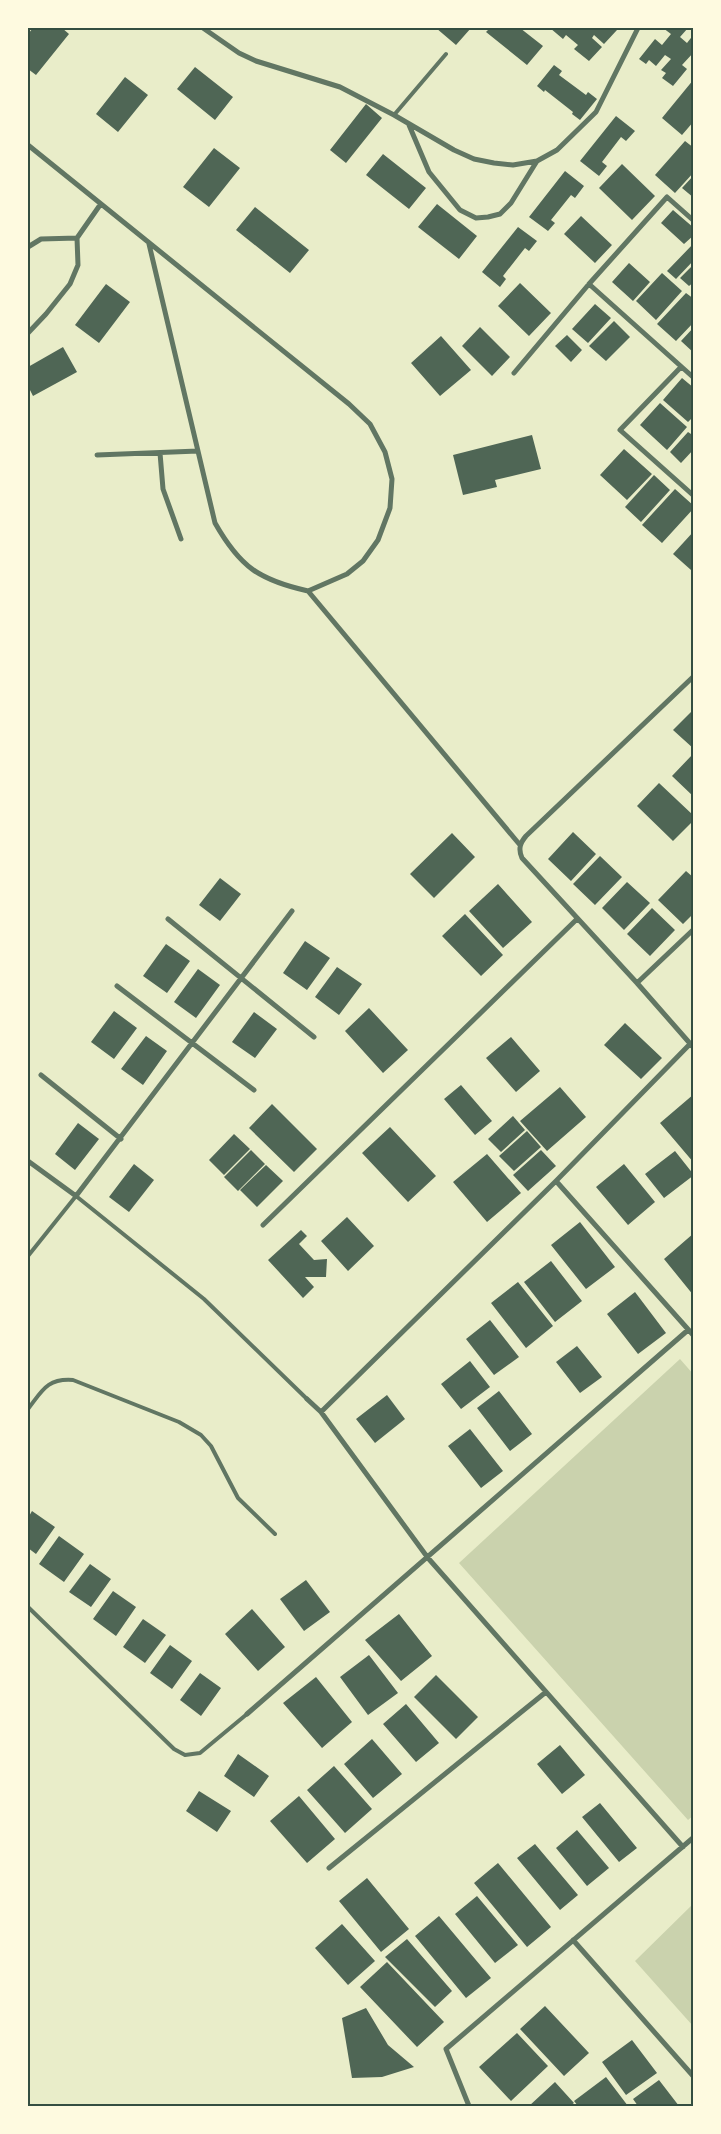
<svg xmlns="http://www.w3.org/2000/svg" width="721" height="2134" viewBox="0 0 721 2134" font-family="'Playfair Display',serif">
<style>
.green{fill:#cad2ad}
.building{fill:#4f6655}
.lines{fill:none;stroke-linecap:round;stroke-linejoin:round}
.service{stroke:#617663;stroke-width:4}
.minor{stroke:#617663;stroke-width:5}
.neatline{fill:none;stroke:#344e41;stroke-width:2}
</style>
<rect width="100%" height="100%" fill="#e9edc9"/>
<path class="green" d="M680,1359L694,1375V1815L688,1820L459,1563Z
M693,1904V2026L635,1961Z"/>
<path class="building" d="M33,28H62L69,34L36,75L28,69V34Z
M436,28H471L456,45Z
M490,28H520L543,46L527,65L486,32Z
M550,28H614L617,30L604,44L594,35L592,38L602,47L589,61L574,49L578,45L566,35L563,39Z
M663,28H688L680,37L687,43L694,34V52L682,65L687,69L673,86L662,78L666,73L661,70L671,59L665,55L656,66L649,60L646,64L639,59L655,39L662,45L671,34Z
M554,65L562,71L559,75L586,95L588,92L597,99L580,120L572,114L573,112L545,90L544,92L537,86Z
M195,67L233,97L215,120L177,89Z
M125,77L148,95L118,132L96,114Z
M694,79V121L682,135L662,118Z
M366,104L382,118L346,163L330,150Z
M616,116L635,131L626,141L621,137L602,162L607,166L599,176L580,161Z
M685,141L694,148V172L675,193L655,175Z
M214,148L240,168L209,207L183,187Z
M383,154L426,188L409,209L366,175Z
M622,164L655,196L632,220L599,188Z
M565,171L584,186L575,198L571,195L551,220L555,223L548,231L529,217Z
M694,175V198L682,188Z
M437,204L477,236L459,259L418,227Z
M255,207L309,250L290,273L236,230Z
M673,210L694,228V235L684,244L661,223Z
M581,216L612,245L595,263L564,234Z
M518,227L537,241L529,251L525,248L503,276L506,279L500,287L482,272Z
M694,243V260L676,279L667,271Z
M629,263L650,282L633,301L612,282Z
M694,264V282L689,286L680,278Z
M662,273L682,291L656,320L636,301Z
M520,283L551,313L529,336L498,306Z
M106,284L130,302L99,343L75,325Z
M686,293L694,299V322L676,341L657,324Z
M595,304L611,318L588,343L572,329Z
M614,321L630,337L606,361L589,346Z
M480,327L510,357L492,376L462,346Z
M694,327V353L681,341Z
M567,335L582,350L571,362L555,346Z
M441,336L471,370L440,396L411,363Z
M63,347L77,372L33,396L28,386V367Z
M682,378L694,388V416L688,422L663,400Z
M660,403L687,427L667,450L640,425Z
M688,432L694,436V449L681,463L670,452Z
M532,435L541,469L495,480L497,487L463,495L453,455Z
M624,449L652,474L627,500L600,475Z
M654,475L670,490L641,522L625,507Z
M675,489L694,506V508L662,543L642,525Z
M694,531V568L691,570L673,554Z
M694,709V749L673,730Z
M692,755L694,757V797L672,776Z
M659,783L694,816V820L673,841L637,806Z
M573,832L596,854L571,881L548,859Z
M452,833L475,857L434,898L410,874Z
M600,856L622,877L595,905L573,884Z
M686,871L694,878V913L683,924L658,900Z
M220,878L241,894L220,921L199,905Z
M627,882L650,903L624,930L602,908Z
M498,884L532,922L503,948L469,911Z
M652,908L675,930L650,956L627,934Z
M465,914L503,955L481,976L442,936Z
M305,941L330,958L307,990L283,973Z
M166,944L190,961L167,993L143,976Z
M337,967L362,984L339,1015L315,997Z
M198,969L220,985L196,1018L174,1002Z
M369,1008L408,1050L383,1073L345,1031Z
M114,1011L137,1028L114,1059L91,1042Z
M254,1012L277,1029L255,1058L232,1042Z
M625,1023L662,1058L641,1079L604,1045Z
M146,1036L167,1051L143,1085L121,1069Z
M511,1037L540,1071L516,1092L486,1058Z
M461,1085L492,1121L475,1135L444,1099Z
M560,1087L586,1117L547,1151L520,1121Z
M694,1094V1163L660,1123Z
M272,1104L317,1149L294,1172L249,1128Z
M513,1116L525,1130L501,1152L488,1139Z
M78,1123L99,1139L75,1170L55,1154Z
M390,1127L436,1176L408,1202L362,1153Z
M527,1131L541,1147L514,1171L499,1156Z
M234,1134L250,1149L224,1175L209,1160Z
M251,1150L265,1164L238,1191L224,1177Z
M541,1150L556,1166L528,1191L513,1175Z
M675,1151L694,1175L664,1198L645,1174Z
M487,1154L521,1193L487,1222L453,1182Z
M134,1164L154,1180L129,1212L109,1197Z
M624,1164L655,1202L628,1225L596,1187Z
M266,1165L283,1181L257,1207L240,1190Z
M347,1217L374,1246L348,1271L321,1241Z
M580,1222L615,1267L586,1289L551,1245Z
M301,1230L307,1236L299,1244L314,1260L327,1259L326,1277H305L314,1287L303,1298L268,1260Z
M694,1233V1296L664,1259Z
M551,1261L582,1301L555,1322L524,1282Z
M518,1282L553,1326L526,1348L491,1303Z
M635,1292L666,1333L638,1354L607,1314Z
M490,1320L519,1357L494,1375L466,1339Z
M577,1346L602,1377L580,1393L556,1362Z
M470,1361L490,1387L461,1409L441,1384Z
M499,1391L532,1434L510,1451L477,1408Z
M387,1395L405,1419L375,1443L356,1419Z
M470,1429L503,1471L481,1488L448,1446Z
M32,1511L55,1527L36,1554L28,1548V1518Z
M59,1536L84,1554L64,1582L39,1564Z
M90,1564L111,1579L91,1607L69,1592Z
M306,1580L330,1612L304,1631L280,1599Z
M113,1591L136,1607L116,1636L93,1619Z
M252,1609L285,1647L258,1671L225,1634Z
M399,1614L432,1656L401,1681L365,1640Z
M143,1619L166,1635L145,1663L123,1647Z
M170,1645L192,1661L172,1689L150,1673Z
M369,1655L398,1693L368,1715L340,1677Z
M200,1673L221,1688L201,1716L180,1700Z
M436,1675L478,1717L456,1739L414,1697Z
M316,1677L352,1722L322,1748L283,1703Z
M406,1704L439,1743L416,1762L383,1724Z
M372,1739L402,1774L373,1798L344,1764Z
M560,1745L585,1775L562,1794L537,1764Z
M238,1754L269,1776L254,1797L224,1776Z
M334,1766L372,1809L345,1833L307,1790Z
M199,1791L231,1811L217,1832L186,1811Z
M299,1796L335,1839L307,1863L270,1821Z
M600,1803L637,1848L619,1862L582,1817Z
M577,1830L609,1868L587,1886L556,1848Z
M535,1844L578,1895L560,1910L517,1858Z
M498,1863L551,1927L527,1947L474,1883Z
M367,1878L409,1929L381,1952L339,1901Z
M477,1896L518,1945L495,1963L455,1914Z
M439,1916L491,1978L466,1998L415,1936Z
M342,1924L375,1961L348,1985L315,1948Z
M407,1939L452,1991L435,2007L385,1957Z
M387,1962L444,2022L417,2047L360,1987Z
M545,2006L589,2053L564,2076L520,2029Z
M366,2008L388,2045L414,2067L382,2077L352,2078L342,2018Z
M517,2033L548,2066L511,2101L479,2067Z
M632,2040L657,2073L626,2095L602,2062Z
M606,2077L628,2106H578L574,2101Z
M659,2080L679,2106H638L633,2099Z
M555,2082L574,2103L570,2106H529Z"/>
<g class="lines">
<path class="service" d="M394,115L446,54
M28,1256L76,1196L204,1299L307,1399
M28,1409C42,1391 47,1378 73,1380L179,1422L201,1435L211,1446L238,1498L275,1534
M28,1607L174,1749L185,1755L200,1753L247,1714"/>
<path class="minor" d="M203,28L239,53L256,61L340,87L394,115L454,150L474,159L494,163L513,165L537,161
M409,125L429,172L460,210L476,218L488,217L500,214L511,203L537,161L557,150L596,112L638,28
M28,145L349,404L370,424L385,452L392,479L390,508L378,540L363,561L347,574L308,591L520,845
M149,244L215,523C240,567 259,580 308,591
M28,247L41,239L77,238
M589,284L694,378
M28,333L46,314L70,284L78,265L77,238L100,205
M681,367L620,430L694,496
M514,373L589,284L667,197L694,221
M160,453L163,489L181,539
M97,455L198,451
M694,676L526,836C520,843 518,849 522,858L637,983L694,1048
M168,919L314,1037
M637,983L694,929
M117,986L254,1090
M41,1075L121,1139
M28,1161L76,1196L292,911
M556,1181L694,1336
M263,1225L577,919
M307,1399L321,1412L428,1558L683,1847
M321,1412L556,1181L690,1044
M247,1714L688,1330
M329,1868L546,1692
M573,1940L694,2077
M469,2106L446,2049L694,1837"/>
</g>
<rect width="721" height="2134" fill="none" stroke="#fefae0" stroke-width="58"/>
<rect x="29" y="29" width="663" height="2076" class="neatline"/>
</svg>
